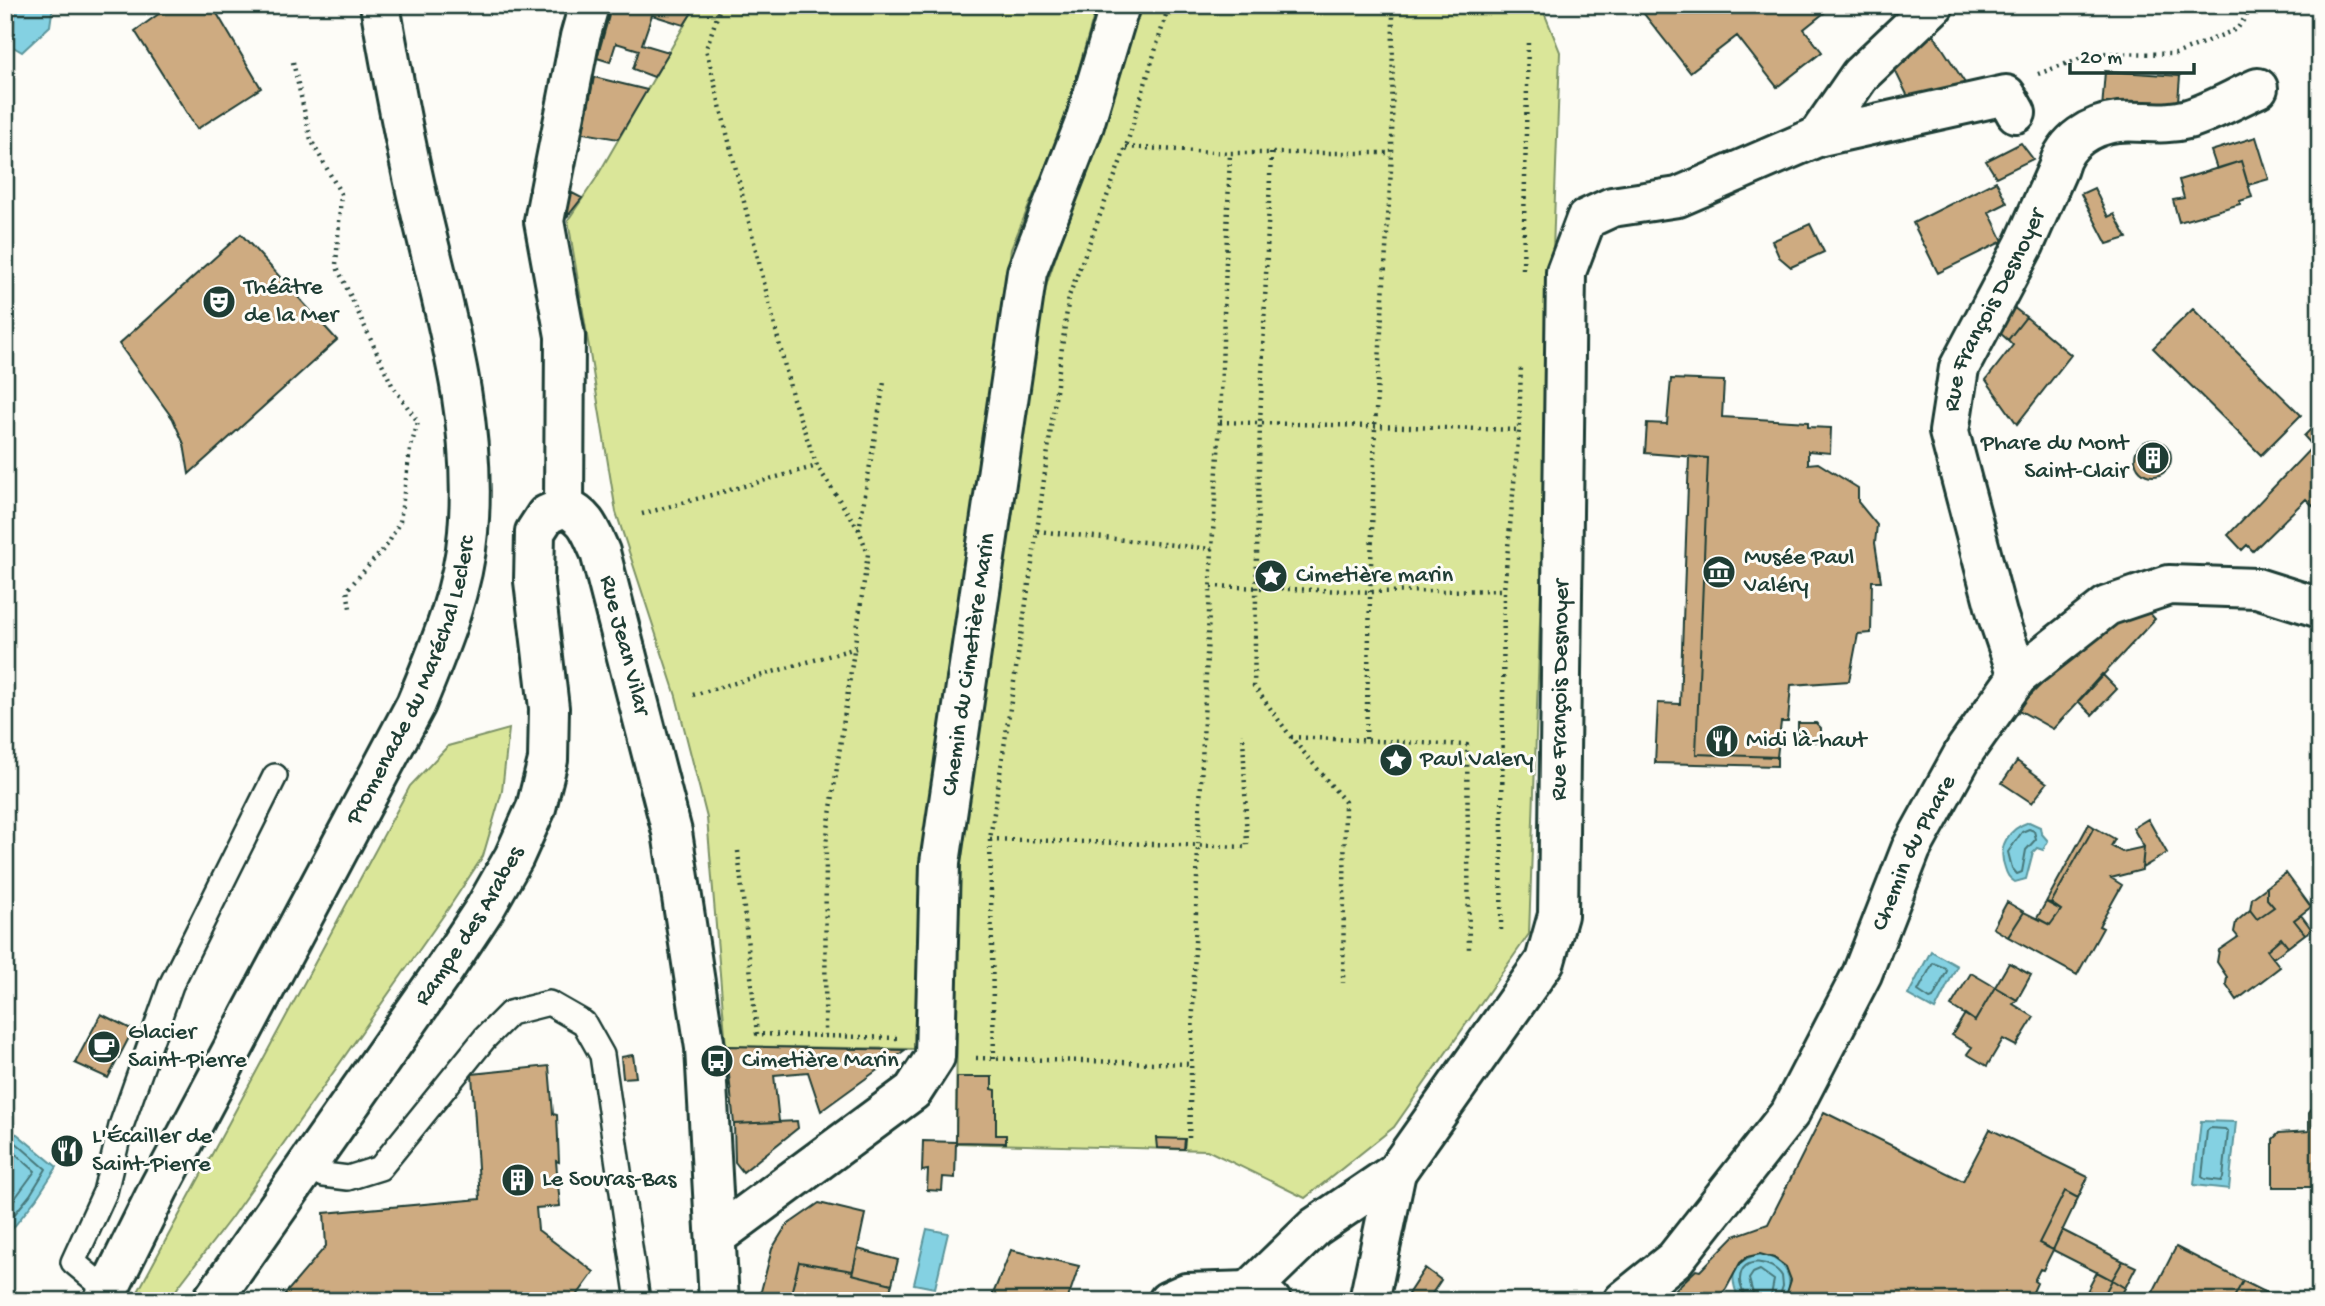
<svg xmlns="http://www.w3.org/2000/svg" width="2325" height="1306" viewBox="0 0 2325 1306" font-family="'Gochi Hand',sans-serif">
<style>
.green{fill:#dae699;stroke:#7c9266;stroke-width:2}
.water{fill:#84d1e2;stroke:#5c969c;stroke-width:2}
.lines{fill:none;stroke-linecap:round;stroke-linejoin:round}
.shore{stroke:#47787a;stroke-width:2}
.building{fill:#ceab81;stroke:#1f3d34;stroke-width:2}
.lane-casing{stroke:#1f3d34;stroke-width:28}
.street-casing{stroke:#1f3d34;stroke-width:44}
.secondary-casing{stroke:#1f3d34;stroke-width:44}
.path{stroke:#1f3d34;stroke-width:4.5;stroke-dasharray:2 5;stroke-linecap:butt}
.lane{stroke:#fdfcf7;stroke-width:23}
.street{stroke:#fdfcf7;stroke-width:38}
.secondary{stroke:#fdfcf7;stroke-width:38}
.labels{text-anchor:middle;dominant-baseline:central;stroke-width:6;stroke-linejoin:round;paint-order:stroke}
.poi-label{font-size:24px;fill:#1f3d34;stroke:#fdfcf7;text-anchor:start}
.street-label{font-size:24px;fill:#1f3d34;stroke:#fdfcf7}
</style>
<rect width="100%" height="100%" fill="#fdfcf7"/>
<filter id="ink" filterUnits="userSpaceOnUse"><feTurbulence type="fractalNoise" baseFrequency=".0143" numOctaves="2"/><feDisplacementMap in="SourceGraphic" scale="14" xChannelSelector="R" yChannelSelector="G"/><feConvolveMatrix kernelMatrix="1 2 1 2 8 2 1 2 1" color-interpolation-filters="sRGB"/></filter>
<g filter="url(#ink)">
<path class="green" d="M696,5H1097L1063,124L1011,249L922,865L917,1049L726,1046L707,818L676,696L616,512L568,220L595,180Z
M1135,5H1541L1560,52L1529,934L1394,1127L1305,1198L1207,1150L956,1143L958,864L1045,289L1103,117Z
M509,729L502,791L483,856L448,909L231,1218L178,1287L170,1301H133L410,786L448,746Z"/>
<path class="water" d="M5,5H53L50,26L22,52L5,42Z
M2029,822L2040,827L2041,833L2048,841L2043,850L2037,848L2033,852L2026,879L2015,882C2009,878 2007,875 2005,868C1997,847 2008,829 2029,822Z
M1931,951L1957,966L1935,1010L1908,995Z
M2201,1121L2236,1122L2229,1189L2194,1185Z
M5,1131L17,1134L57,1167L36,1199L5,1238Z
M927,1229L948,1233L935,1288L914,1284Z
M1760,1254C1785,1259 1797,1278 1784,1301L1739,1299C1728,1275 1732,1261 1760,1254Z"/>
<g class="lines">
<path class="shore" d="M2029,829L2034,831L2036,839L2026,850L2022,872L2017,874L2012,868L2008,852L2022,832Z
M1933,963L1945,968L1947,971L1933,998L1930,999L1918,991Z
M2210,1128L2225,1129L2228,1132L2223,1178L2221,1181L2205,1179L2202,1177L2207,1131Z
M5,1138L14,1141L46,1169L30,1195L5,1226
M5,1147L10,1149L35,1171L5,1212
M1746,1301C1745,1294 1739,1286 1740,1279C1741,1254 1773,1261 1782,1276L1783,1286L1778,1301
M1755,1301L1749,1279L1753,1273L1760,1270L1774,1280L1770,1301"/>
</g>
<path class="building" d="M171,5H212L261,88L197,129L135,31Z
M612,5H683L694,9L684,25L652,15L642,44L669,52L654,77L633,69L639,50L616,43L610,62L597,58Z
M1637,5H1834L1804,29L1822,52L1777,87L1737,36L1690,72Z
M1932,32L1974,97L1914,109L1889,58Z
M2105,71L2180,76L2178,101L2151,113L2102,109Z
M594,77L647,90L618,139L583,133Z
M2256,137L2269,179L2248,185L2241,161L2217,169L2211,151Z
M2021,143L2033,159L1996,177L1986,161Z
M2241,161L2252,197L2240,201V204L2179,222L2173,200L2184,198L2179,180Z
M1996,181L2007,203L1989,212L2003,241L1938,273L1913,223Z
M2094,188L2108,217L2114,214L2127,238L2107,244L2081,194Z
M572,193L582,198L567,217Z
M1810,224L1824,252L1791,267L1779,257L1772,241Z
M241,234L337,340L189,474L184,444L173,419L119,344Z
M2005,301L2026,317L2008,340L1992,326Z
M2193,309L2301,415L2261,455L2153,348Z
M2026,317L2071,355L2017,424L1986,380L2013,345L2008,340Z
M1671,379L1724,381L1722,417L1808,422V427L1831,428L1830,453L1808,451V464L1818,463L1858,488V502L1877,525L1875,543L1881,581H1872L1871,633L1858,634L1849,681L1791,685L1788,722H1781L1777,757L1696,754L1708,458L1645,453L1647,423L1667,424Z
M2320,420V507L2317,510L2306,499L2253,551L2247,545L2242,550L2228,535L2313,446L2304,436Z
M2135 458a18 18 0 1 1 36 0a18 18 0 1 1-36 0Z
M1689,457L1708,458L1696,754L1777,757V766L1655,763L1658,703L1680,704Z
M2147,610L2155,619L2053,729L2017,709L2096,629Z
M2102,674L2117,689L2092,715L2078,701Z
M1798,723H1816L1821,728V738L1816,742L1798,741Z
M2017,761L2047,783L2032,803L2002,783Z
M2148,819L2167,853L2142,868L2144,847L2133,828Z
M2089,824L2094,827L2051,903L2046,902Z
M2094,827L2115,839L2111,846L2122,852L2144,847L2142,870L2111,878L2122,885L2099,926L2103,928L2077,975L2008,937L2024,912L2050,925L2061,910L2051,903Z
M2286,873L2311,907L2294,920L2305,934L2288,947L2281,938L2267,950L2280,967L2237,1000L2226,984L2227,977L2217,962L2219,950L2238,937L2234,932L2236,922L2250,910L2257,919L2274,907L2267,899V887Z
M2267,887V899L2274,907L2257,919L2250,910L2252,898Z
M2007,902L2024,912L2008,937L1993,928Z
M2046,902L2061,910L2050,925L2037,918Z
M2301,915L2312,930L2305,934L2294,920Z
M2281,938L2288,947L2273,958L2267,950Z
M2009,963L2031,975L2017,1000L1995,987Z
M1971,973L1995,987L1975,1021L1951,1006Z
M1995,987L2017,1000L2013,1004L2034,1017L2016,1046L2003,1039L1987,1066L1967,1054L1972,1047L1952,1035L1965,1014L1975,1021Z
M101,1014L133,1030L108,1078L75,1063Z
M726,1046L905,1050L821,1111L808,1072L774,1075L779,1122L734,1124Z
M633,1055L636,1077L623,1078L621,1057Z
M549,1066L553,1114L557,1115L559,1162L556,1161L560,1206L536,1208L538,1230L594,1272L573,1301H279L326,1246L324,1213L480,1199L472,1074Z
M957,1077H992V1089L996,1090V1135H1006V1143L956,1142Z
M2319,1100L2320,1187H2273V1139L2279,1133L2309,1131V1113Z
M1824,1112L1963,1181L1990,1129L2088,1177L2078,1198L2065,1191L2039,1243L2053,1250L2043,1270L2040,1269L2034,1281L2037,1283L2029,1301H1794L1786,1296L1791,1280L1786,1267L1774,1258L1760,1254L1747,1257L1740,1263L1726,1289L1715,1301H1663L1696,1270L1700,1271L1734,1236L1768,1224Z
M797,1121L798,1128L743,1172L735,1162L734,1124Z
M1156,1138L1185,1139L1184,1149L1157,1148Z
M923,1141L956,1142L955,1178L943,1177L942,1191L927,1190L928,1170L922,1171Z
M2065,1191L2078,1198L2053,1250L2039,1243Z
M819,1203L865,1214L853,1271L799,1262L790,1298L760,1295L772,1249L778,1239L786,1226Z
M2062,1230L2123,1261L2112,1280L2053,1250Z
M2176,1247L2243,1281L2232,1301L2149,1300Z
M858,1249L898,1260L892,1284L852,1274Z
M1011,1250L1079,1266L1067,1301H990Z
M2123,1261L2136,1267L2125,1288L2112,1280Z
M799,1262L853,1271L852,1274L892,1284L887,1301H817L790,1298Z
M1425,1268L1441,1280L1427,1301H1418L1408,1294Z
M2097,1272L2112,1280L2101,1301H2082Z
M2112,1280L2125,1288L2118,1301H2101Z
M2243,1281L2275,1297L2273,1301H2232Z"/>
<g class="lines">
<defs>
<path id="lane" d="M309,1165L324,1175L348,1178L380,1168L485,1038L510,1013L549,1003L584,1023L602,1055L638,1301
M108,1291L73,1262L105,1192L121,1126L171,985L275,776"/>
<g id="street">
<path d="M1817,137L1860,75L1934,5"/>
<path id="s1" d="M2018,676L1997,614L1949,432L1959,368L2024,245L2058,168C2065,141 2091,125 2118,122C2143,120 2162,126 2188,119C2212,112 2235,98 2258,88"/>
<path id="s2" d="M717,1236L913,1091L935,1057L940,863L1027,272L1084,125L1120,5"/>
<path id="s3" d="M1249,1291L1315,1227L1396,1172L1545,961L1558,915L1566,272L1586,219L1612,207L1678,197L1817,137L2006,95L2016,113"/>
<path d="M1369,1301L1396,1172"/>
<path id="s4" d="M1623,1301L1675,1259L1790,1113L1862,974L1911,849L1966,749L2018,676L2107,606L2169,585L2257,588L2320,608"/>
</g>
<g id="secondary">
<path id="s5" d="M564,507C587,517 590,530 600,552L672,832L705,1048L719,1301"/>
<path d="M564,507L565,336L544,221L580,37L589,5"/>
<path id="s6" d="M103,1301L159,1188L416,704C439,648 463,592 468,532C478,421 445,315 420,208C404,141 392,73 380,5"/>
<path id="s7" d="M212,1301L442,973L485,908L514,857L536,808L548,760L549,708L534,581L535,532L546,515L564,507"/>
<path d="M1168,1301L1186,1293L1249,1291L1271,1301"/>
</g>
</defs>
<use href="#lane" class="lane-casing"/>
<use href="#street" class="street-casing"/>
<use href="#secondary" class="secondary-casing"/>
<path class="path" d="M721,5L706,49L793,399L817,466L859,530L868,554L826,843L825,1035
M293,62L311,140L341,194L336,265L392,385L418,422L410,450L400,521L388,544L347,590L350,608
M2038,74L2095,53L2176,54L2237,29L2254,5
M1126,147L1230,153H1392
M1271,153L1260,423L1254,686L1291,737L1345,802L1343,983
M1523,269L1528,41
M1220,422L1519,430
M642,514L817,466
M859,530L884,382
M1037,531L1212,549
M1211,586L1370,592L1504,590
M693,695L856,648
M1291,737L1467,745L1469,953
M1366,739L1375,427L1392,153L1393,5
M990,839L1247,847L1243,733
M738,851L757,1034L897,1038
M1501,930L1504,590L1519,430L1521,365
M976,1058L1192,1064
M994,1059L990,839L1037,531L1069,296L1126,147L1169,5
M1189,1138L1198,846L1212,549L1220,422L1230,153"/>
<use href="#lane" class="lane"/>
<use href="#street" class="street"/>
<use href="#secondary" class="secondary"/>
</g>
</g>
<defs>
<symbol id="theatre-disc" viewBox="-11 -11 22 22"><circle r="9.5" fill="#1f3d34" stroke="#fdfcf7"/><path d="M-5-5.5Q0-4 5-5.5V0Q5 5 0 6Q-5 5-5 0ZM-3.3-2.5H-1v1.5H-3.3ZM1-2.5H3.3v1.5H1ZM-2.8 1Q0 5.5 2.8 1Z" fill="#fff"/></symbol>
<symbol id="building-disc" viewBox="-11 -11 22 22"><circle r="9.5" fill="#1f3d34" stroke="#fdfcf7"/><path d="M-4-6H4V6H1V3H-1V6H-4ZM-2.5-4.3h1.7v1.8h-1.7ZM.8-4.3h1.7v1.8H.8ZM-2.5-1h1.7V.8h-1.7ZM.8-1h1.7V.8H.8Z" fill="#fff"/></symbol>
<symbol id="museum-disc" viewBox="-11 -11 22 22"><circle r="9.5" fill="#1f3d34" stroke="#fdfcf7"/><path d="M0-6L6-3V-2H-6V-3ZM-5-1h2V3h-2ZM-1-1h2V3h-2ZM3-1h2V3H3ZM-6 4H6V6H-6Z" fill="#fff"/></symbol>
<symbol id="sight-disc" viewBox="-11 -11 22 22"><circle r="9.5" fill="#1f3d34" stroke="#fdfcf7"/><path d="M0-6L1.8-2.2L6-1.7L2.9 1.2L3.7 5.4L0 3.3L-3.7 5.4L-2.9 1.2L-6-1.7L-1.8-2.2Z" fill="#fff"/></symbol>
<symbol id="restaurant-disc" viewBox="-11 -11 22 22"><circle r="9.5" fill="#1f3d34" stroke="#fdfcf7"/><path d="M-5-6h1v4h1v-4h1v4h1v-4h1v5L-1.5 .5V6h-2V.5L-5-1ZM5-6V6H3V1.5H1.5Q1.5-4 5-6Z" fill="#fff"/></symbol>
<symbol id="cafe-disc" viewBox="-11 -11 22 22"><circle r="9.5" fill="#1f3d34" stroke="#fdfcf7"/><path d="M-5.5-4.5H6V0H3Q3 3.5 0 3.5H-2.5Q-5.5 3.5-5.5 0ZM3-3.2v2h1.7v-2ZM-6 4.5H4V6H-6Z" fill="#fff"/></symbol>
<symbol id="bus-disc" viewBox="-11 -11 22 22"><circle r="9.5" fill="#1f3d34" stroke="#fdfcf7"/><path d="M-5-6H5V4H4V6H2V4H-2V6H-4V4H-5ZM-3.5-4V0h7V-4ZM-3.5 1.2v1.5H-2V1.2ZM2 1.2v1.5H3.5V1.2Z" fill="#fff"/></symbol>
</defs>
<g fill-rule="evenodd">
<use href="#theatre-disc" x="200" y="283" width="38" height="38"/>
<use href="#building-disc" x="2134" y="439" width="38" height="38"/>
<use href="#museum-disc" x="1700" y="553" width="38" height="38"/>
<use href="#sight-disc" x="1252" y="557" width="38" height="38"/>
<use href="#restaurant-disc" x="1703" y="722" width="38" height="38"/>
<use href="#sight-disc" x="1377" y="741" width="38" height="38"/>
<use href="#cafe-disc" x="85" y="1028" width="38" height="38"/>
<use href="#bus-disc" x="698" y="1042" width="38" height="38"/>
<use href="#restaurant-disc" x="48" y="1132" width="38" height="38"/>
<use href="#building-disc" x="499" y="1161" width="38" height="38"/>
</g>
<g class="labels">
<g class="poi-label">
<text x="244" y="288">Théâtre<tspan x="244" dy="28">de la Mer</tspan></text>
<text x="2128" y="444" text-anchor="end">Phare du Mont<tspan x="2128" dy="28">Saint-Clair</tspan></text>
<text x="1744" y="558">Musée Paul<tspan x="1744" dy="28">Valéry</tspan></text>
<text x="1296" y="576">Cimetière marin</text>
<text x="1746" y="741">Midi là-haut</text>
<text x="1420" y="760">Paul Valery</text>
<text x="128" y="1033">Glacier<tspan x="128" dy="28">Saint-Pierre</tspan></text>
<text x="742" y="1061">Cimetière Marin</text>
<text x="92" y="1137">L'Écailler de<tspan x="92" dy="28">Saint-Pierre</tspan></text>
<text x="542" y="1180">Le Souras-Bas</text>
</g>
<g class="street-label">
<text stroke="none"><textPath href="#s1" startOffset="385">Rue François Desnoyer</textPath></text>
<text stroke="none"><textPath href="#s5" startOffset="156">Rue Jean Vilar</textPath></text>
<text stroke="none"><textPath href="#s2" startOffset="679">Chemin du Cimetière Marin</textPath></text>
<text stroke="none"><textPath href="#s6" startOffset="695">Promenade du Maréchal Leclerc</textPath></text>
<text stroke="none"><textPath href="#s3" startOffset="721">Rue François Desnoyer</textPath></text>
<text stroke="none"><textPath href="#s4" startOffset="541">Chemin du Phare</textPath></text>
<text stroke="none"><textPath href="#s7" startOffset="455">Rampe des Arabes</textPath></text>
</g>
</g>
<rect width="2325" height="1306" fill="none" stroke="#fdfcf7" stroke-width="28"/>
<rect x="14" y="14" width="2297" height="1278" fill="none" stroke="#1f3d34" stroke-width="2.5" filter="url(#ink)"/>
<path d="M2070 63v10h124v-10" fill="none" stroke="#1f3d34" stroke-width="3.5"/>
<text x="2080" y="63" font-size="21" fill="#1f3d34" stroke="#fdfcf7" stroke-width="5" paint-order="stroke">20 m</text>
</svg>
